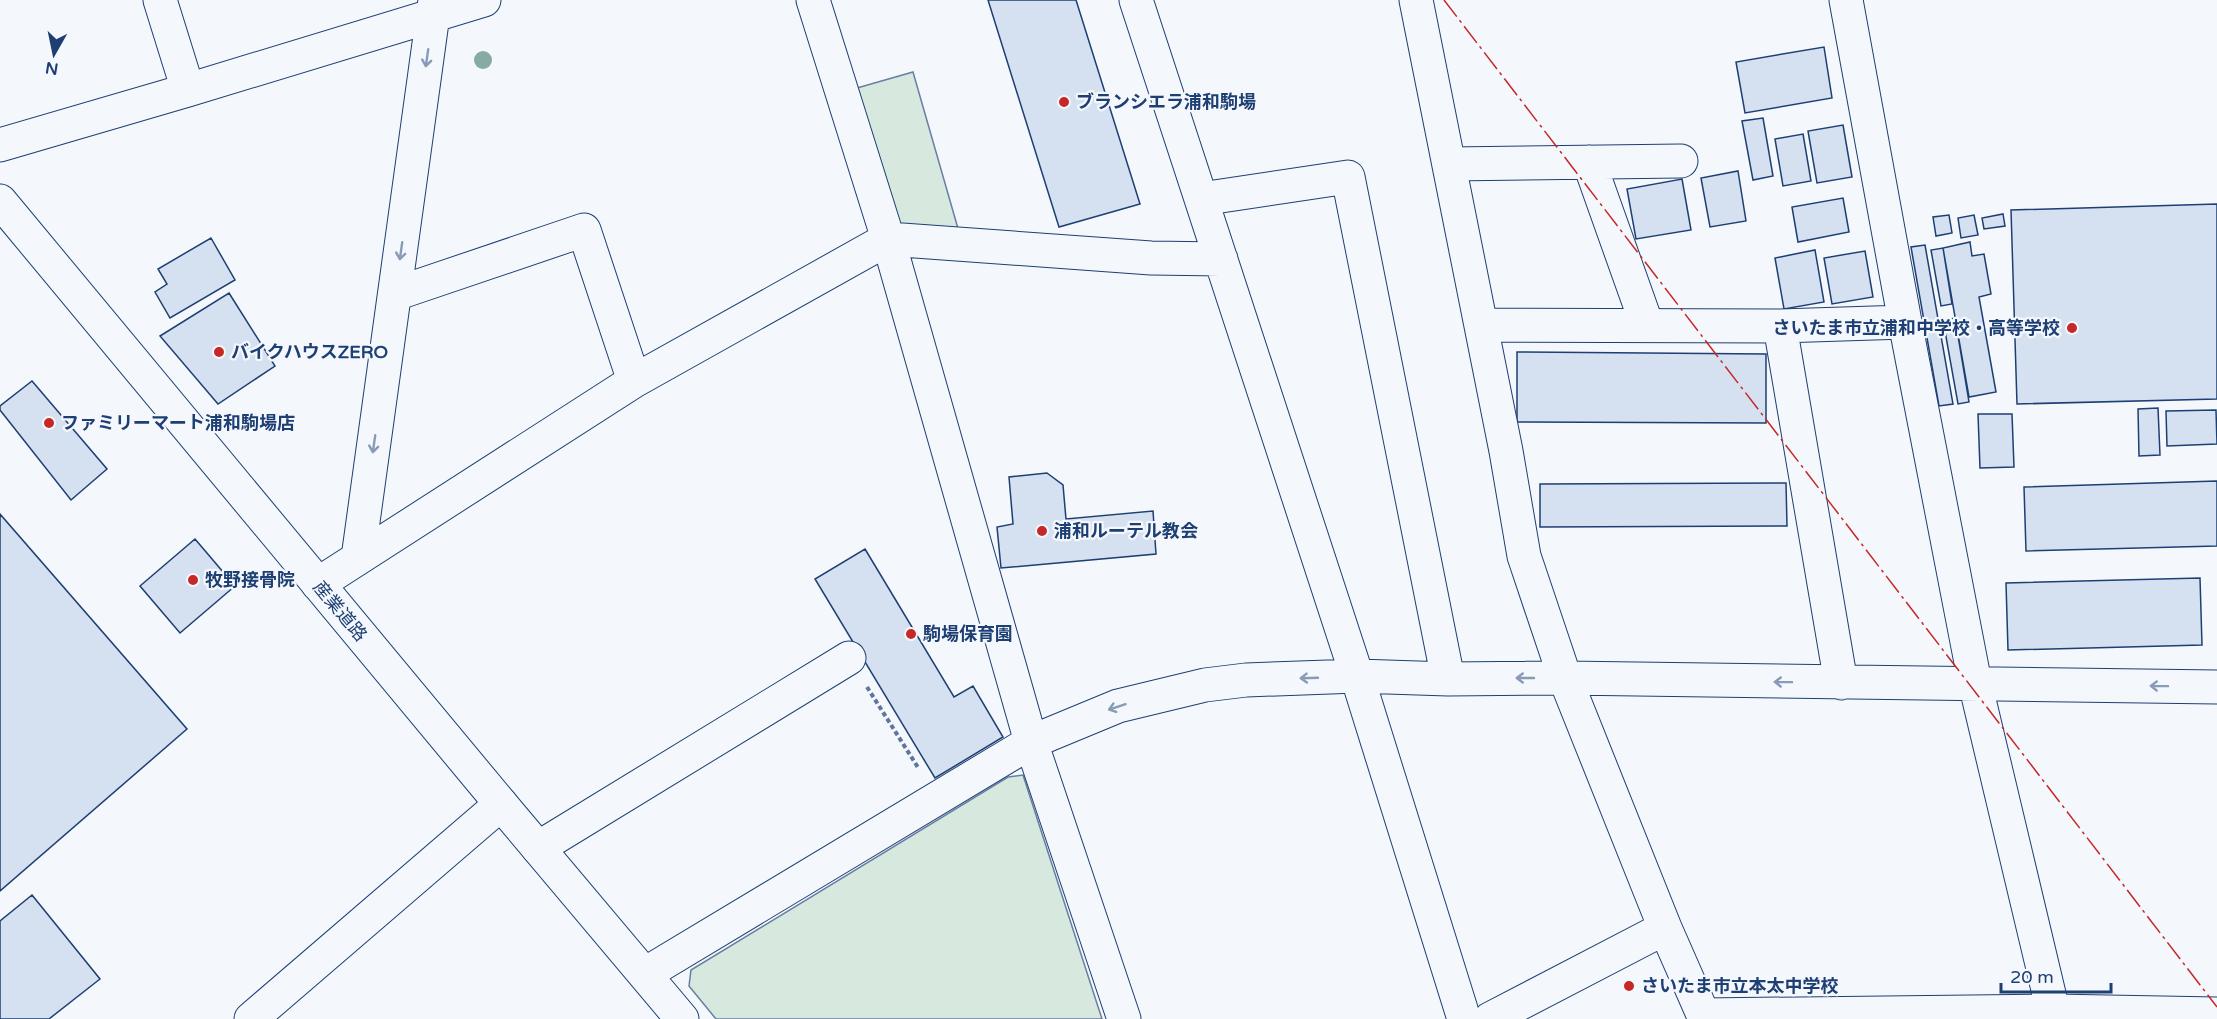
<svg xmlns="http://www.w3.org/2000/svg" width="2217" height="1019" viewBox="0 0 2217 1019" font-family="'Varela Round','Noto Sans JP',sans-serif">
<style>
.green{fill:#d7e8df;stroke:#687fa3;stroke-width:1.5}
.building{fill:#d5e0f0;stroke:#1d3f73;stroke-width:1.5}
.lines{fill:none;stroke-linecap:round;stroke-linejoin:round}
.minor-casing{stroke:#1d3f73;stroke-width:35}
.major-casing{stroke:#1d3f73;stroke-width:35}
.path{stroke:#5e769c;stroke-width:4;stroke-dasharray:4.5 3;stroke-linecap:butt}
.minor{stroke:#f4f7fb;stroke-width:33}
.major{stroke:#f4f7fb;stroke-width:33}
.power{stroke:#c62828;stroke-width:1.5;stroke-dasharray:21 4.5 3 4.5;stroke-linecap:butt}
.tree{fill:#86aba6}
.oneway{stroke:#889bb7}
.poi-dot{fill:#c62828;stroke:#f4f7fb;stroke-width:2}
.labels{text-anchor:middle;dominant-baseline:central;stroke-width:4.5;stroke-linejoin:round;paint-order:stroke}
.poi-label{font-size:18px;font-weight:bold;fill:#1d3f73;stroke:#f4f7fb;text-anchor:start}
.street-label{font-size:18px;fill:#1d3f73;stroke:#f4f7fb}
</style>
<rect width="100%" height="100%" fill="#f4f7fb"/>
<path class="green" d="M913,72L959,232L902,229L850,90Z
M1023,775L1102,1019H716L689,986L691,970L1008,777Z"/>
<path class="building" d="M988,0H1076L1140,204L1059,227Z
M1824,47L1832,98L1745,113L1736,62Z
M1763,118L1773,176L1753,180L1742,121Z
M1843,125L1852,177L1817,183L1808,131Z
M1803,134L1811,181L1783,186L1775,139Z
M1738,171L1746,221L1710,227L1701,178Z
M1682,179L1691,230L1636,239L1627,189Z
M1843,198L1849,232L1798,242L1792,207Z
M2217,204V399L2017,404L2011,210Z
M2003,214L2005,226L1984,229L1982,218Z
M1949,215L1952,233L1936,236L1933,217Z
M1974,215L1978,235L1961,238L1958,218Z
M211,238L235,280L170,318L155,292L167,284L158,269Z
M1970,242L1972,256L1984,254L1991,294L1979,297L1996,392L1969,397L1943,248Z
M1925,245L1953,404L1939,406L1911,247Z
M1943,248L1952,304L1941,306L1931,250Z
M1815,250L1824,302L1784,309L1775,258Z
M1865,251L1873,297L1832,304L1824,258Z
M229,293L275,366L218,404L160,336Z
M1955,318L1969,402L1958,404L1943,320Z
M1517,352L1766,354V423L1517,422Z
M32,381L107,469L71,500L0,410V406Z
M2158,408L2160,455L2139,456L2138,409Z
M2216,410L2217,444L2167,446L2166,411Z
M1978,414H2012L2014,467L1980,468Z
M1047,473L1063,485L1066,519L1153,511L1156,554L1001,568L997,527L1013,524L1009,477Z
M2217,481V546L2026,551L2024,487Z
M1786,483L1787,526L1540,527V484Z
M0,514L187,729L0,891Z
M195,539L235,586L180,633L140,586Z
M865,549L954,697L973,686L1003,737L935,778L815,579Z
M2200,578L2202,645L2008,650L2006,583Z
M32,895L100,979L49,1019H0V921Z"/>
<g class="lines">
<defs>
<path id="minor" d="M160,0L188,90
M813,0L888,239L1031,742L1124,1019
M1136,0L1357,676L1464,1019
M1416,0L1506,451L1524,556L1565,678L1665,928L1705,1019
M1846,0L1905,322L1975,683L2055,1019
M0,145L188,90L484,0
M1589,162L1647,325
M1449,164L1681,161
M1201,199L1348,177L1448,679
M395,294L584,230L634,381
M1481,325L1780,326L1905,322
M1780,326L1841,683
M358,558L435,0
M318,584L634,381L888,239L1151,258L1221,259
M538,848L849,658
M645,974L1031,742L1118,706L1205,685L1246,680L1357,676L1448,679L1565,678L2217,687
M1703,1015L2053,1011L2217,1014
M251,1019L501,804
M1490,1019L1665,928"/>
<path id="major" d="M0,201L501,804L682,1019"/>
</defs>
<use href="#minor" class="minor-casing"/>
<use href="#major" class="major-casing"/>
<path class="path" d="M867,687L919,769"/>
<use href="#minor" class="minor"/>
<use href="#major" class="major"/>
<path class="power" d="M1444,0L2217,1007"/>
</g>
<circle class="tree" cx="483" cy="60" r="9"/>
<defs><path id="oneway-shaft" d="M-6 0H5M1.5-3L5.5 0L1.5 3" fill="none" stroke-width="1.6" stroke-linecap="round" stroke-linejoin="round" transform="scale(1.5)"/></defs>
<g class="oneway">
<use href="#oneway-shaft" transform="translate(427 58) rotate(98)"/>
<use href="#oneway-shaft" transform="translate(401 251) rotate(98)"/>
<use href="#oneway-shaft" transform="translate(374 444) rotate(98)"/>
<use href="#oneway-shaft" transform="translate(1309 678) rotate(178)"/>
<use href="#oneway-shaft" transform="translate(1525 678) rotate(180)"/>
<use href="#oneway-shaft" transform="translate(1783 682) rotate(-179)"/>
<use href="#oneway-shaft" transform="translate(2159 686) rotate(-179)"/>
<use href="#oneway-shaft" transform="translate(1117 707) rotate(162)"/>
</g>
<g class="poi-dot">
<circle cx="1064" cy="102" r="6"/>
<circle cx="2072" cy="328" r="6"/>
<circle cx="219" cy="352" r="6"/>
<circle cx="49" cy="423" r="6"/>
<circle cx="1042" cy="531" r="6"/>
<circle cx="193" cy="580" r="6"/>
<circle cx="911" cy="634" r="6"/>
<circle cx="1629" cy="986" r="6"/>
</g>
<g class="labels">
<g class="poi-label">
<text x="1076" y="102">ブランシエラ浦和駒場</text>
<text x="2060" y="328" text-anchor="end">さいたま市立浦和中学校・高等学校</text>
<text x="231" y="352">バイクハウスZERO</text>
<text x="61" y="423">ファミリーマート浦和駒場店</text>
<text x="1054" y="531">浦和ルーテル教会</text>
<text x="205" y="580">牧野接骨院</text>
<text x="923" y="634">駒場保育園</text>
<text x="1641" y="986">さいたま市立本太中学校</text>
</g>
<g class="street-label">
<text transform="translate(340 611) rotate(50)">産業道路</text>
</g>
</g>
<g transform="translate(54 54) rotate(189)" stroke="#f4f7fb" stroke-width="4.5" paint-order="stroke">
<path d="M0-4.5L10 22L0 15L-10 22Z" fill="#1d3f73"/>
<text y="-9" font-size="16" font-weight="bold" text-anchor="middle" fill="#1d3f73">N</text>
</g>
<path d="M2001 983v9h110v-9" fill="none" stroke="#1d3f73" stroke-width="3"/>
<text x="2010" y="983" font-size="18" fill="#1d3f73" stroke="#f4f7fb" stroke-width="4.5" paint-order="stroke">20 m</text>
</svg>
